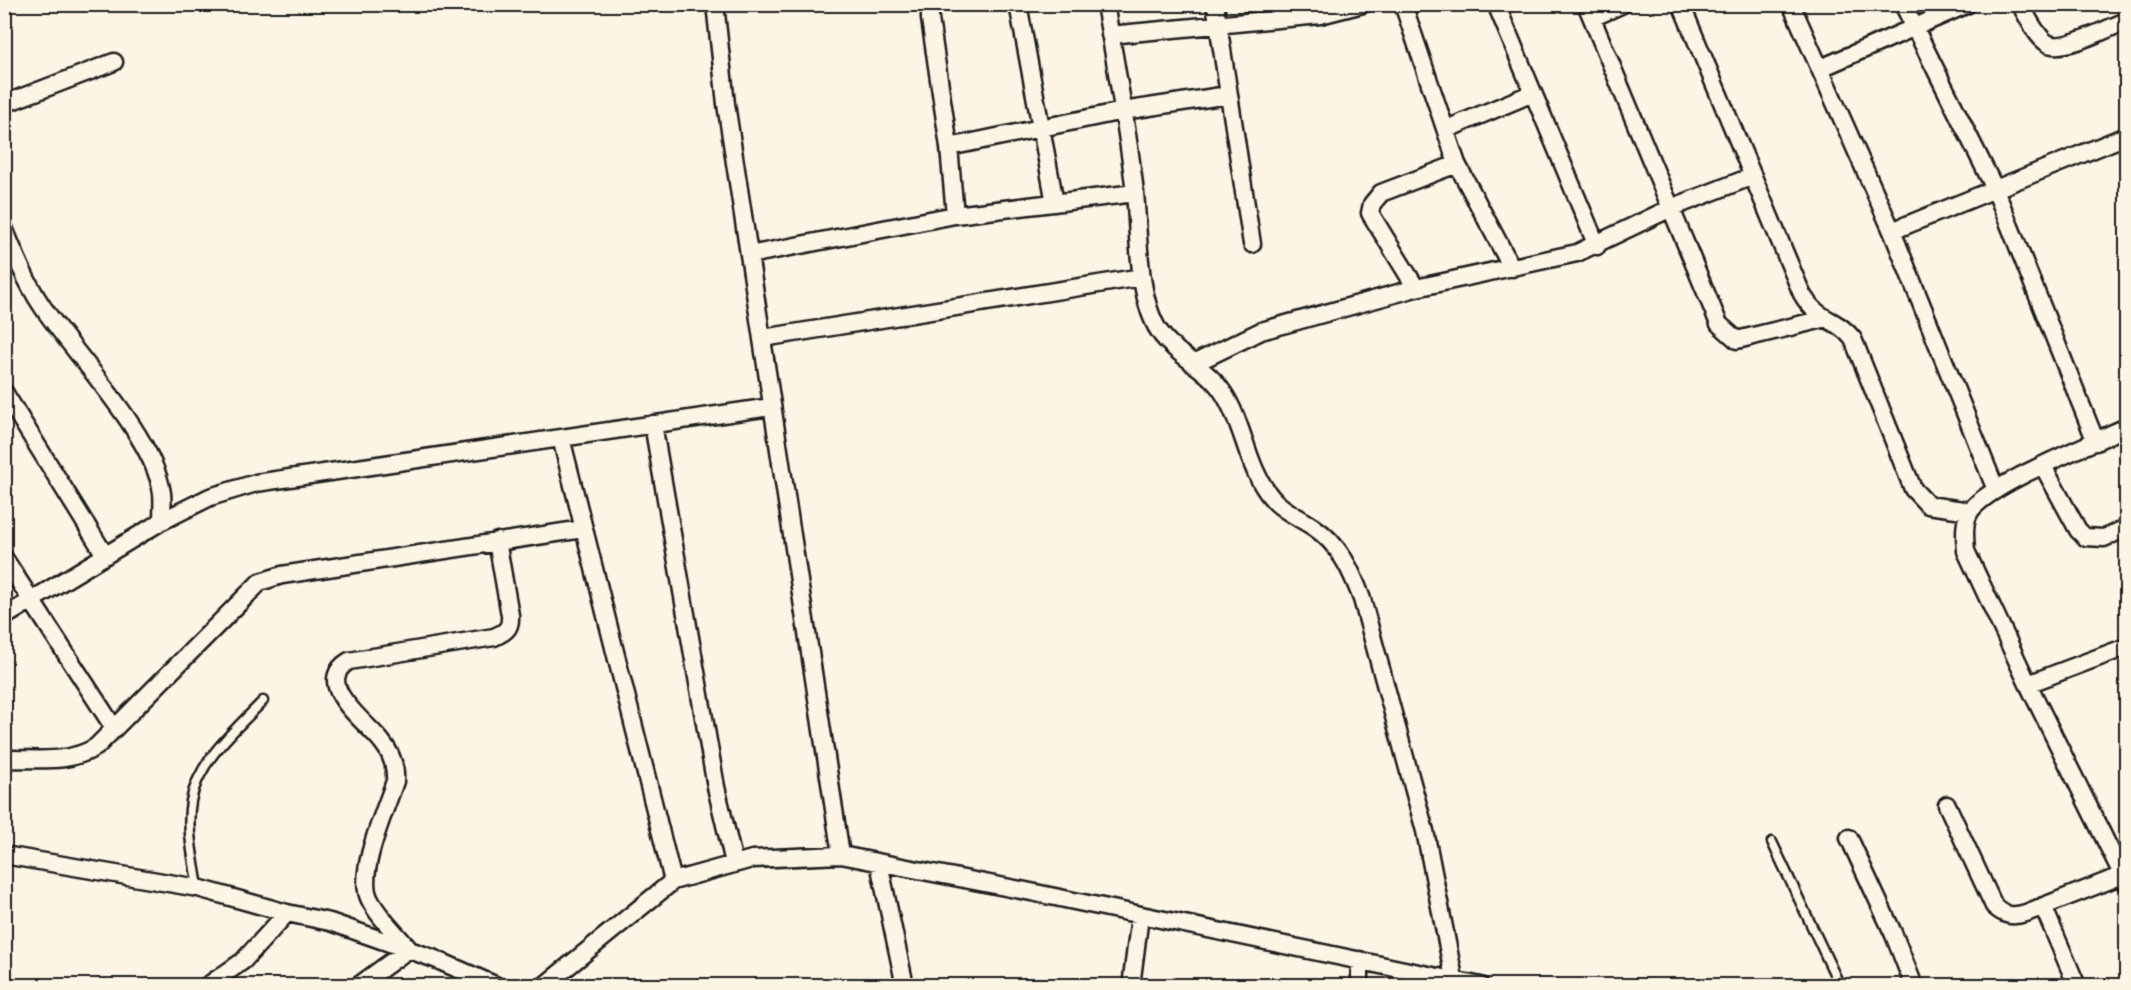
<svg xmlns="http://www.w3.org/2000/svg" width="2131" height="990" viewBox="0 0 2131 990" font-family="Mynerve,sans-serif">
<style>
.lines{fill:none;stroke-linecap:round;stroke-linejoin:round}
.service-casing{stroke:#1c1c1c;stroke-width:13}
.minor-casing{stroke:#1c1c1c;stroke-width:21}
.service{stroke:#fcf5e5;stroke-width:8}
.minor{stroke:#fcf5e5;stroke-width:16}
</style>
<rect width="100%" height="100%" fill="#fcf5e5"/>
<filter id="ink" filterUnits="userSpaceOnUse"><feTurbulence type="fractalNoise" baseFrequency=".0167" numOctaves="2"/><feDisplacementMap in="SourceGraphic" scale="12" xChannelSelector="R" yChannelSelector="G"/><feConvolveMatrix kernelMatrix="1 2 1 2 8 2 1 2 1" color-interpolation-filters="sRGB"/></filter>
<g filter="url(#ink)">
<g class="lines">
<defs>
<path id="service" d="M1772,842L1840,986
M198,888C194,860 186,829 191,801C198,761 236,729 263,701"/>
<path id="minor" d="M930,4V19L949,147L955,215
M1018,4L1055,203
M1105,4C1116,67 1128,130 1135,193C1139,233 1137,297 1159,331C1176,356 1208,368 1224,394C1244,425 1247,468 1271,497C1282,511 1301,518 1315,528C1340,545 1352,572 1362,599L1425,831L1454,978
M1215,4L1252,244
M1403,4L1457,164L1512,268
M1496,4L1597,246
M1586,4L1719,324L1737,340L1823,319
M1681,4L1802,294C1819,323 1836,317 1853,339L1913,489L1928,505L1970,511
M1791,4L1892,231L1996,490
M1903,4L1995,189L2096,442
M2020,4C2028,17 2035,35 2047,43C2062,53 2110,27 2126,21
M1592,18L1623,4
M1110,35L1320,15L1363,4
M1821,68L1968,4
M4,104L114,62
M1447,129L1533,93
M949,147L1123,111L1228,95
M4,228C15,255 26,282 42,306C75,355 154,436 162,493C163,502 162,512 162,521
M1892,231L2126,136
M749,255L955,215L1135,193
M1416,288L1370,213L1372,204L1381,193L1457,164
M763,338L1142,277
M1193,364L1261,331L1416,288L1577,253L1671,208L1753,176
M4,392L105,555
M653,424L716,787L734,863
M2126,427C2090,445 1993,482 1971,510C1963,521 1965,538 1966,551L2028,684L2126,882
M561,438L673,881
M2043,466L2078,530L2085,537L2104,538L2126,528
M4,558L114,728
M4,617L162,521L210,497L256,483L771,407
M2028,684L2126,647
M4,761L12,759C42,759 69,763 96,747L260,582L282,575L583,529
M1947,805L1994,906C2005,916 2012,917 2026,913L2123,875
M1849,838L1894,935L1914,986
M4,855L198,888L287,913L330,922L435,959L497,986
M841,855L1031,892L1481,986
M879,863L905,986
M2043,906L2077,986
M207,986L243,961L287,913
M358,986L409,949C396,933 378,917 369,898C357,871 386,809 395,781C396,766 392,754 382,742C367,722 311,684 349,661L494,637C506,632 511,628 510,615L497,541
M544,986L673,881L752,859L841,855L726,104L715,4
M1131,986L1140,916
M1360,986V960"/>
</defs>
<use href="#service" class="service-casing"/>
<use href="#minor" class="minor-casing"/>
<use href="#service" class="service"/>
<use href="#minor" class="minor"/>
</g>
</g>
<rect width="2131" height="990" fill="none" stroke="#fcf5e5" stroke-width="24"/>
<rect x="12" y="12" width="2107" height="966" fill="none" stroke="#1c1c1c" stroke-width="2" filter="url(#ink)"/>
</svg>
